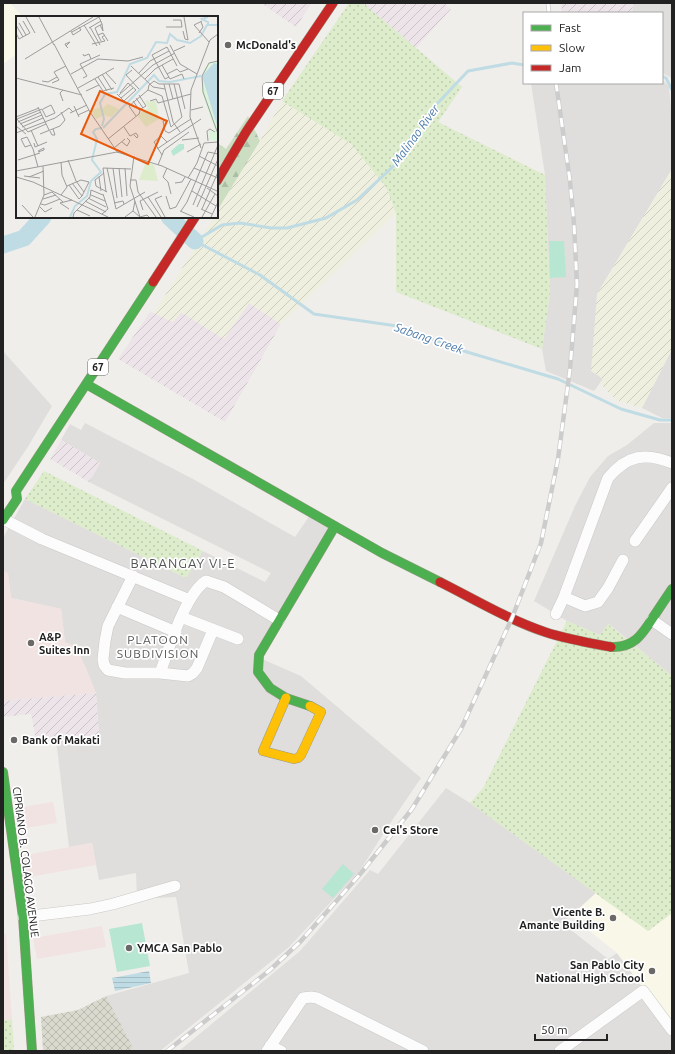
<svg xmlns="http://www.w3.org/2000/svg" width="675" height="1054" viewBox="0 0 675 1054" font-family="Ubuntu,sans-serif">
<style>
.residential{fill:#dfdedc}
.commercial{fill:#f1e3e1}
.industrial{fill:url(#industrial-furrows)}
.education{fill:#f8f7e8}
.construction{fill:url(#construction-cross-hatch)}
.farmland{fill:url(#farmland-furrows)}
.grass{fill:url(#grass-dots)}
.forest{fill:url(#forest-firs)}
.pitch{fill:#b7e6d2}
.water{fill:url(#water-rules)}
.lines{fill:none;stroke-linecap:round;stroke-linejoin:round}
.stream{stroke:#bfdbe3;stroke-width:3}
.river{stroke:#bfdbe3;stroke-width:17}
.street-casing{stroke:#c9c8c7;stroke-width:12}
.fast-casing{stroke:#999a82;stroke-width:10}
.slow-casing{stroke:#999a82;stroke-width:10}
.jam-casing{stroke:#999a82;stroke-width:10}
.street{stroke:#fdfcfc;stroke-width:11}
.fast{stroke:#4caf50;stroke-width:9}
.slow{stroke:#ffc107;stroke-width:9}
.jam{stroke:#c62828;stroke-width:9}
.rail-casing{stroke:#ccc;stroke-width:4.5}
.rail{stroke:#fff;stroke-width:3;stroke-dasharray:9;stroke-linecap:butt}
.poi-dot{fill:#6a6968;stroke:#fff;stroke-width:1.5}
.labels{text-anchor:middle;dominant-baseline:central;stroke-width:3.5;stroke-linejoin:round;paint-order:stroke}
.shield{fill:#fff;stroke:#646464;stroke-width:1}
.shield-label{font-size:10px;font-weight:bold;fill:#222}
.poi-label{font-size:11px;font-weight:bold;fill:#222;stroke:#fff;text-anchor:start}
.street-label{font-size:11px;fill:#222;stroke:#fff}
.water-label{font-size:12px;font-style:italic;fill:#4a7aab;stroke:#fff}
.neighbourhood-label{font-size:12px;letter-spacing:1px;fill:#555;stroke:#fff}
.quarter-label{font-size:13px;letter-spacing:1px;fill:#555;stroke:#fff}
.inset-river{fill:none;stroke:#bfdbe3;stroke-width:2}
.inset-road{fill:none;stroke:#9e9c9b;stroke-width:1}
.view{fill:#e8590c;fill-opacity:0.15;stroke:#e8590c;stroke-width:2}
.inset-edge{fill:none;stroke:#222;stroke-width:2}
</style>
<defs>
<pattern id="industrial-furrows" width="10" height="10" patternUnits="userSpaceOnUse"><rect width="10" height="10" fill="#ede4e9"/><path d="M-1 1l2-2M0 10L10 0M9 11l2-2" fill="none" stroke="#cbc3c8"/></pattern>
<pattern id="construction-cross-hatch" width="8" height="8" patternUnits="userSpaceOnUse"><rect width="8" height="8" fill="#d9d9cd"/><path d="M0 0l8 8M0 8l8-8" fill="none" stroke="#babab0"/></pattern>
<pattern id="farmland-furrows" width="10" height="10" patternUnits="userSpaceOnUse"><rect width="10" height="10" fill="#efefdf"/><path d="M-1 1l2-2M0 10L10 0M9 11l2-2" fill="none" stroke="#cdcdbf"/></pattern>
<pattern id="grass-dots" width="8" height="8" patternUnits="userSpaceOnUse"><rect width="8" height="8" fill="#ddeccb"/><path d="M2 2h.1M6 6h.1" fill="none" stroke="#bdcaae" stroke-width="1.8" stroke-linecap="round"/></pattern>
<pattern id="forest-firs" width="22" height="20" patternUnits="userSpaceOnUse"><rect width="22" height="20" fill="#cbdec1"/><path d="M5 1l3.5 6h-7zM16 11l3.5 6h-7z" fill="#aebea6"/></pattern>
<pattern id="water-rules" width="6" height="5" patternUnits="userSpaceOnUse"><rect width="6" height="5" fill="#bfdbe3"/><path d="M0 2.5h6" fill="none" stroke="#a4bcc2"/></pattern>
</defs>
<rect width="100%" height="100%" fill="#f0eeeb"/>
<path class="residential" d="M633,3H672V81L670,77L662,73V13H632Z
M662,79L669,87L672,120V169L597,294L603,379L594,391L546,371L542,349L550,293L545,175L531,83H662Z
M672,349V418H662L642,408Z
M3,351L52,406L29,445L3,484Z
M85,423L193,479L295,537L310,515L337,533L262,659L301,676L421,778L389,825L359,872L289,947L160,1051H128L132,1047L106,996L189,973L176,897L137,899L136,873L99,880L92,843L69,847L56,740L99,736L96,693L85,666L65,642L61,609L11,598L8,574L3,571V538L25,499L186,578L203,551L265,582L271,573L89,482L100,463L61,440L70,424L81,430Z
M654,423H672V676L609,624L600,635L567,621L534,601L575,506L590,477L608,456L627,445Z
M446,788L470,803L596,893L562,923L608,959L617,953L672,1027V1051H179L300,951L370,870L378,874Z"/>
<path class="commercial" d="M3,571L8,573L11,598L61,609L65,642L77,647L96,693L3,701Z
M53,802L57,823L26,828L22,807Z
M92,843L96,865L24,878L20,856Z
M102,926L106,947L37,959L33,938Z
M6,933L12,1019L3,1021V935Z"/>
<path class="industrial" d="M261,3H312L296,27Z
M363,3H444L451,9L416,48Z
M561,3H633L632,13H562Z
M249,303L281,324L225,422L118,359L150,312L154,313L173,322L181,312L224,339Z
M61,440L100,463L89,482L50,459Z
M96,693L99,736L36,741L31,714L3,717V701Z"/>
<path class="education" d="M3,3H10L23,17H17V54L3,64Z
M596,893L648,931L672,913V1027L617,953L571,916Z"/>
<path class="construction" d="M106,996L133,1048L128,1051H43L41,1017L78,1010Z"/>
<path class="farmland" d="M282,101L351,144L386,187L396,213L281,324L249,303L224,339L181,312L173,322L154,313L214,217H217V211L260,141Z
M672,169V349L642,408L616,400L600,383L603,379L591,371L597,294Z"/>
<path class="grass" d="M349,3H363L462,87L438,122L545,175L550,293L542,349L396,292V213L386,187L351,144L282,101Z
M44,471L203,551L186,578L25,499Z
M567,621L600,635L608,624L672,676V913L648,931L470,803L483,788Z
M12,1019L14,1051H3V1021Z"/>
<path class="forest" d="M248,116L260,141L217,211V147L219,144L226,149Z"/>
<path class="pitch" d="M549,241H564L566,277L550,278Z
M343,864L354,874L333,898L322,889Z
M142,923L150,966L117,972L109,929Z"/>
<path class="water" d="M149,971L151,983L115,991L112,978Z"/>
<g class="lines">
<path class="stream" d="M662,76L666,78L672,90
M195,241L260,275L314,314L397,326L467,352L558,379L621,409L660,420H672
M195,241L222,225L240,223L271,228H287L326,218L357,200L399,161L435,106L468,71L512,63L524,65"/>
<path class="river" d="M169,217L195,241
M3,245L24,238L43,217"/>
<defs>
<path id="street" d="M3,519L42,539L190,600
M635,541L672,488
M133,576L108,626L105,641L103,659L104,665L108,670L125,673H160L188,676L193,673L197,668L213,630
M564,597L585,606L598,602L608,588L623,560
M117,607L176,632
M556,614L564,597L608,478C627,455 646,452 672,463
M181,617L238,639
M652,620L672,634
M160,673C169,649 185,594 206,581L224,587L279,620
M23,917L90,909L113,904L175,886
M270,1046L281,1051
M267,1051L303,998L311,997L317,998L423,1051
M560,1051L643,991L672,1030"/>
<path id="fast" d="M86,384L382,553L440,582
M3,520L17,499L16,491L153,282
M611,647C635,648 643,633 654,616C660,607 666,598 672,589
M310,706L286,698L270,688L258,672L259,655L335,526
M3,772L23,917L32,1051"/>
<path id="slow" d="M286,698L263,751L294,759L298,758L301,755L321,712L310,706"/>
<path id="jam" d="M217,181L246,132L333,3
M153,282L195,217
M440,582C474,599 509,620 545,632C566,639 589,643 611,647"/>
</defs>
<use href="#street" class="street-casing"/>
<use href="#fast" class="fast-casing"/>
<use href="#slow" class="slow-casing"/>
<use href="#jam" class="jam-casing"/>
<use href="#street" class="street"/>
<use href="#fast" class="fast"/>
<use href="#slow" class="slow"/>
<use href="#jam" class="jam"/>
<defs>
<path id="rail" d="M548,3L549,13
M167,1051L270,970L301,941L361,873L412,809L461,729L512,618L541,543L558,459L570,369L577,285L574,224L570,181L556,83"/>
</defs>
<use href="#rail" class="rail-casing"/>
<use href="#rail" class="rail"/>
</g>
<g class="poi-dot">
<circle cx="228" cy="45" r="4"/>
<circle cx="31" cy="643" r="4"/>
<circle cx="14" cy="740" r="4"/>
<circle cx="375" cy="830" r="4"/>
<circle cx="613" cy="918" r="4"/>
<circle cx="129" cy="948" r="4"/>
<circle cx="652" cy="971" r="4"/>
</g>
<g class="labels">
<g class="shield">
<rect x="263" y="83" width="20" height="16" rx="3"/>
<rect x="88" y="359" width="20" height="16" rx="3"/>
</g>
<g class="shield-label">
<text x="273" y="91">67</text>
<text x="98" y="367">67</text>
</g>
<g class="poi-label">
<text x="236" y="45">McDonald's</text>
<text x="39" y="637">A&amp;P<tspan x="39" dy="13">Suites Inn</tspan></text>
<text x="22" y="740">Bank of Makati</text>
<text x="383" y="830">Cel's Store</text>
<text x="605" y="912" text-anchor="end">Vicente B.<tspan x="605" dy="13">Amante Building</tspan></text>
<text x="137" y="948">YMCA San Pablo</text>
<text x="644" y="965" text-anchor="end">San Pablo City<tspan x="644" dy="13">National High School</tspan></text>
</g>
<g class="street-label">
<text transform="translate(26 862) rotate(83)">CIPRIANO B. COLAGO AVENUE</text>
</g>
<g class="water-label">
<text transform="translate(415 135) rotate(-54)">Malinao River</text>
<text transform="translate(429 338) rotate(19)">Sabang Creek</text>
</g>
<g class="neighbourhood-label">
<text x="158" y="639">PLATOON<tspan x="158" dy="14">SUBDIVISION</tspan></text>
</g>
<g class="quarter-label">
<text x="183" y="563">BARANGAY VI-E</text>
</g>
</g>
<g transform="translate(16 16)">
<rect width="202" height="202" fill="#f0eeeb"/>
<path d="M132,84L134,87L138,84L140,85L143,103L130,111L121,99L132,92L129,85ZM92,88L103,93L95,101L88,99L80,103L75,95L84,91L86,93ZM130,146L138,149L142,165L123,164Z" fill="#ddeccb"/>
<path d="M202,45V48L198,47L192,52L188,61L190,75L202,113V125L193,124V114L199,115L186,76L187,55L193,47Z" fill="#daf5da"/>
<path d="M163,128H168V133L157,140L155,135Z" fill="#b7e6d2"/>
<path d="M198,47L202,48V113L186,60Z" fill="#bfdbe3"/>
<path class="inset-river" d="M192,9V6L186,3L192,1M86,110L88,103L84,87L89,78L101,76L114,48L131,42L140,26L151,27L154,18L161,24L174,27L185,20L191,9H202M87,112L138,59L143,65L154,66L185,60M54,201L59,190L71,180L75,165L85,156L76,144L81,123L77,116L80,113L86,112"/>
<path class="inset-road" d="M10,1L19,17M23,1L38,29M186,5L178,9L193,26M3,7L10,19M0,9L7,21M68,9L81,30M84,9L87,15L86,8M74,11L84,29M150,11H166L165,4H157M73,12L85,5M55,15L57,19L65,14L63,11M167,15L169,23L172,24L168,1M56,16L83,1M0,17L3,23L14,17L7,5M183,17L187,11L185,6M82,19L79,12L86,8L83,1M85,25L82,19L87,17L92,25M38,28L74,96L102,137M76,28L89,25L86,21L89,19M154,29L164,48L181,58M50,30L54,26L49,28L50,30L52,32M158,35L169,30M67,38L68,40L73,38L75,43M9,43L77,1M202,45L193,47L186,60L187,76L202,118M146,49L154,63L166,58L168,63M115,50L137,71L149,73M116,54L110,59L123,73M90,57L100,68M123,57L134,45L153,35M55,58L82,43L112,45L127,41M86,58L96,74M151,58L161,53L164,56L172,53M82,61L91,75M153,61L149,63L136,39L151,31L161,50M0,62L66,79M67,62L71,60L64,48L84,39M79,63L87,75L98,72M129,63L139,53L157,43M26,65L32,66L41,61M36,67L43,64L38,56L50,50M148,68L157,106L164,116M153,68L157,83M62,72L98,52M132,74L146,80L155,111L166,101L158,68M132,74L133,69L138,65L143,68H163L169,93M70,75L83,69M101,78L108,85L120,74L112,67L104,77M103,79L137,49L159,37M105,82L117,72M120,82L127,92M47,85L44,77L47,74M134,85L140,83L142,87L175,78M58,90L63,101M22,91L33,114M123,94L130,90L123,79M175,94L187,91M54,97L71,89M62,99L73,94M120,100L113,90L132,74M0,101L23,92M0,102L12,116L30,108M1,103L26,93L30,101L39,97L35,89L27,93M151,104L147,105L149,115L153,117L175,103M2,106L25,96M4,108L26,99M0,110L10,118M6,111L27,102M108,111L114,120L120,117L122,120L121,122L118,119M15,114L22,130M34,115L36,119H39L37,113M0,117L39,102L53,92L57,96M24,118L44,110L49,104L45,96M92,123L123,98L124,95L117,85M166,124L183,122M192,125L191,115L194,113L199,116M106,126L111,130L114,125L111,122M18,127L19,131L31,126M15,129L9,131L5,123L11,121L17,133L22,151M98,132L109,123M185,132L174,101L175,74L194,24L202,18M141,133L185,103M22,135L28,132V134L22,136M171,136L185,128M146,139L138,126L145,120L151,126M118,140L114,170L124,201M183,140L202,150M2,144L24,137M52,144L60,165L68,176M45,146L46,159L51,171L45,179M142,149L148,134L173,116M91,152L100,193L129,176M97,152L101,182M103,152L106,181M109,152L111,180M151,152L147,161L152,166L155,178M178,152L202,162M0,155L101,136L146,150L201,175M88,157L79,164L80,170L91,176M8,160L24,162M0,161L17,166L92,201M13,161L28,155M83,161L85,175M172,162L181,147L188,127L202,126M114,164H120L122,176L140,201M159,167L166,166L169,161M53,169L63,183L66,180L56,167M51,170L65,164L73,166L66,180M191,172L202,180M176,175L200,190M90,176L87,152L115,153M28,179L36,176L47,186M75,179L89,185M146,180L139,183L149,201M150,180L154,193L160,191L175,163M132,181L145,201M72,182L90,191M27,183L40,179M69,185L90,196M98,187L107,185L108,188M25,188L29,189L44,183M6,189L17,201M177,189L202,129M24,191L29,196L36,192M181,191L202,143M53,193L44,187L56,184M185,193L196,198M186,193L202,156M61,194L74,200M127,194L124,185L142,176M117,195L124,201L131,199L133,201M164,195L178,201M165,195L171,186L192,136L202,138M86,198L92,193L87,178M19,201L28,179L27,150M57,201L58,197L74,181L75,174L87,179M109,201L117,195L119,185M186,201L199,178M195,201L202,186"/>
<path class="view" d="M84,75L151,105L132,148L65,118Z"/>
<rect width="202" height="202" class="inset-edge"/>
</g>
<rect width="675" height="1054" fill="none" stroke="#222222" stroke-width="8"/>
<rect x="523" y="12" width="140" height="72" fill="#ffffff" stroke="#a7a7a7"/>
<rect x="531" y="25" width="20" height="6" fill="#4caf50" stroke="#a7a7a7"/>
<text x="559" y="32" font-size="12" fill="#222222">Fast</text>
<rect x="531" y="45" width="20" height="6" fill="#ffc107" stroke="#a7a7a7"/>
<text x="559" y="52" font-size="12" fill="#222222">Slow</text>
<rect x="531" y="65" width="20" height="6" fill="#c62828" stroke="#a7a7a7"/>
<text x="559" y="72" font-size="12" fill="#222222">Jam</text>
<path d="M535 1034v6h72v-6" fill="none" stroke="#222222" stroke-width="2"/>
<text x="541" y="1034" font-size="12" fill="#222222" stroke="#ffffff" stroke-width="3" paint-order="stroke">50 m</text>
</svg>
